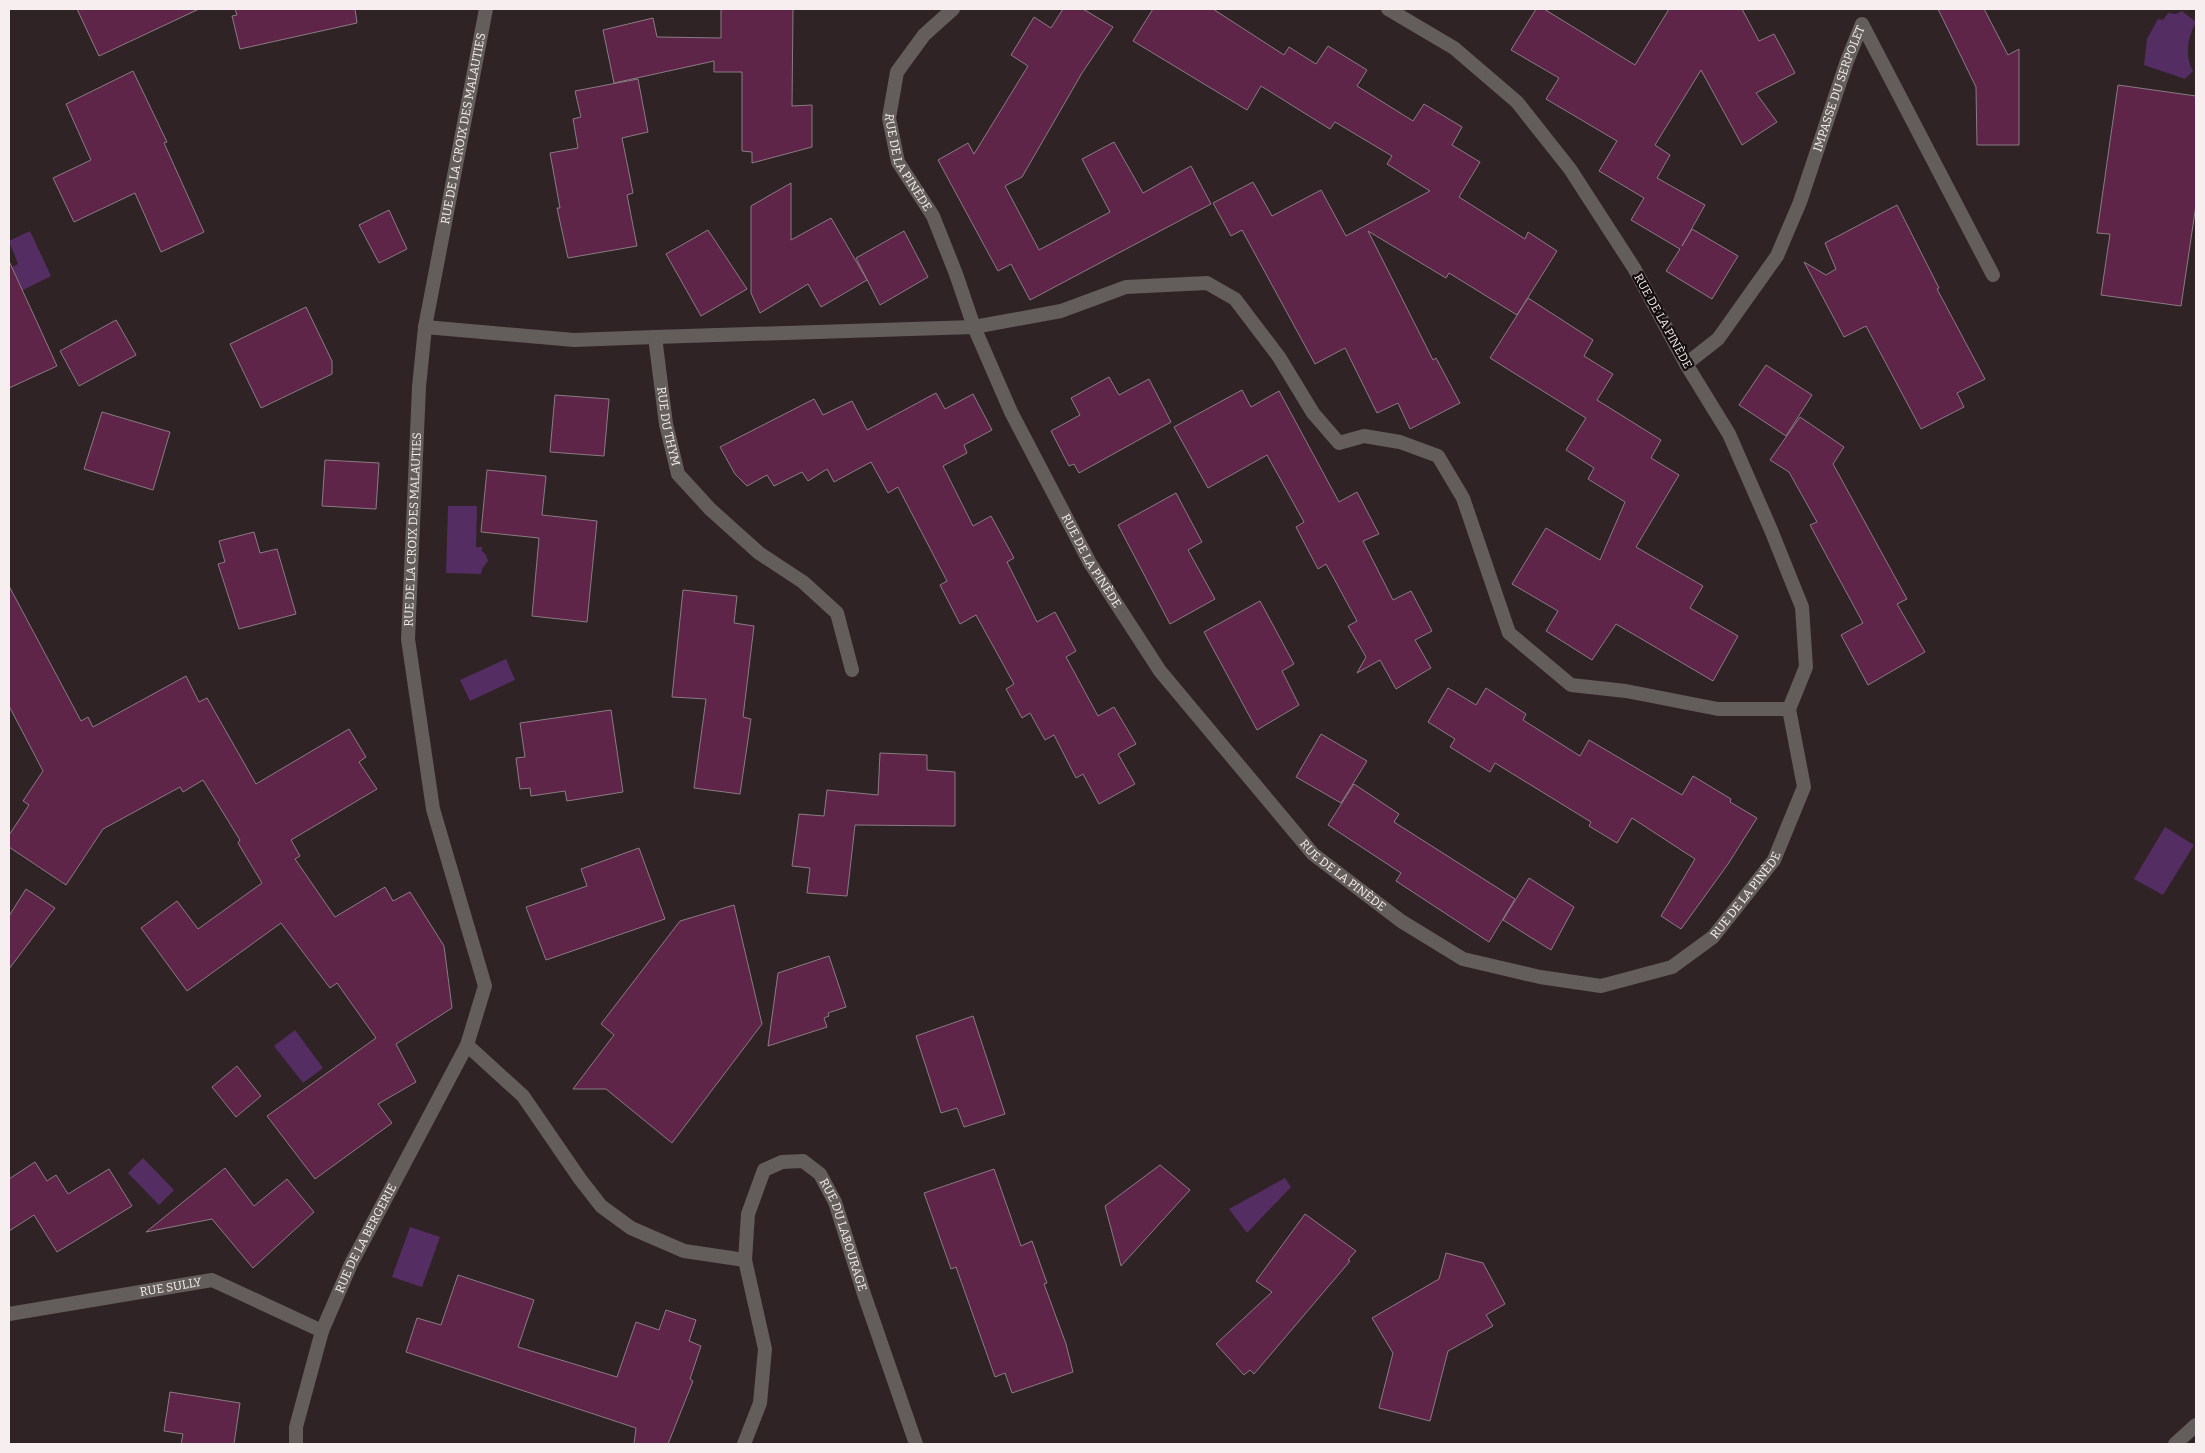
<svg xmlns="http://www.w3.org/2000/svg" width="2205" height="1453" viewBox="0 0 2205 1453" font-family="Bitter,serif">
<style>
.water{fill:#542e62}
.building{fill:#5f2549;stroke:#897b82}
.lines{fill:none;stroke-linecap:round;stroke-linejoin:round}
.minor{stroke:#635d5b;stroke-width:14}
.labels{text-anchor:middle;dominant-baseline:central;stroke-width:4.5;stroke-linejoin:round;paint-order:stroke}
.street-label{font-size:12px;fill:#f7efef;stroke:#140e0f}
</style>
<rect width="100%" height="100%" fill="#302325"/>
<path class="water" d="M2182,11L2196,22C2188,36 2184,56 2193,71L2185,79L2144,65L2147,39L2158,19L2163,20L2168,13L2176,14Z
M30,231L51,276L9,297V269L18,264L9,241Z
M448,506H477L476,547H482V551L486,555L488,561L482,569L481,574L446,573Z
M506,659L515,680L470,701L460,680Z
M2165,827L2194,845L2163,895L2134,879Z
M295,1030L323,1068L303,1083L274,1046Z
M143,1158L174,1190L159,1205L128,1173Z
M1285,1178L1291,1187L1247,1233L1229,1209Z
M410,1227L440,1237L422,1287L392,1277Z"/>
<path class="building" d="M77,9H199L99,56Z
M235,9H355L357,23L240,49L232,16L237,15Z
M721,9H793L792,106L812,105V147L752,163V152L742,151V72H714V61L614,83L603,30L653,18L657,37L721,38Z
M1063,9H1083L1113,27L1082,73L1022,177L1005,186L1039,250L1110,212L1082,159L1114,142L1143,193L1191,166L1211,204L1030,300L1011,264L998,271L938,160L968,143L974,154L1028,66L1011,55L1034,17L1051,28Z
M1153,9H1213L1284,55L1289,47L1316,64L1328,46L1367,70L1357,86L1413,121L1424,104L1462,127L1452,145L1480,162L1459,197L1525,239L1528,232L1557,251L1517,315L1449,273L1446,278L1368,231L1433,360L1436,358L1460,403L1410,429L1398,403L1377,413L1345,348L1315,364L1242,230L1231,236L1213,203L1253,182L1272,216L1321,190L1346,236L1430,191L1387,164L1392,156L1335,122L1330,129L1261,86L1247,110L1133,41Z
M1536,9H1544L1635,65L1669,9H1742L1759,41L1774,34L1795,73L1756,93L1777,122L1742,145L1701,70L1655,145L1670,155L1657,178L1705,205L1682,246L1692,229L1738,256L1712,299L1666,271L1680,249L1631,220L1644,198L1599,171L1617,141L1546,99L1559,78L1511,50Z
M1938,9H1984L2008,55L2019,49V145H1977L1976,87Z
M133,71L167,142L164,143L204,232L161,252L135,193L74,222L53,178L91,160L66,104Z
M638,79L648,132L622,138L633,193L627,195L637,246L568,258L557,208H560L550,153L578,148L573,119L581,117L575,91Z
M2118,85L2196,96V205L2181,306L2101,295L2110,234L2097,233Z
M791,183V240L831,218L867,280L821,307L808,284L760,313L751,293V206Z
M1897,205L1939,288L1937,289L1985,379L1957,393L1964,407L1921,429L1866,326L1844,337L1804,262L1826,275L1836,269L1825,243Z
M389,210L407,249L379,263L359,225Z
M708,230L747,289L701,316L666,254Z
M904,231L928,277L880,305L856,258Z
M9,261L57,366L9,388Z
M1528,298L1593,340L1584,356L1613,374L1597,400L1661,440L1651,458L1679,475L1636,547L1703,586L1690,608L1738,636L1713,681L1616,624L1592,660L1546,631L1558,611L1512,584L1546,528L1600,560L1625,502L1588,479L1594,468L1566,450L1586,418L1490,358Z
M306,307L332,361V374L261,408L230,344Z
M116,320L136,355L79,386L60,351Z
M1766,365L1812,395L1786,436L1739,405Z
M1109,377L1119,395L1149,379L1171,422L1079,473L1074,464L1069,466L1051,431L1080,415L1071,398Z
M1242,390L1251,407L1279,391L1339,502L1357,492L1379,534L1363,541L1393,600L1411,591L1432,631L1415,640L1431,668L1396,689L1380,660L1357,673L1366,657L1348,626L1357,621L1326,564L1318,569L1296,527L1304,522L1267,455L1208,488L1174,427Z
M936,393L945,409L973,394L992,430L964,445L967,453L943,466L973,526L991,516L1014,558L1007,562L1037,622L1055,612L1076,651L1066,657L1098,716L1114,707L1136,744L1118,754L1135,784L1099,804L1083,774L1076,778L1054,735L1045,740L1030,713L1022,718L1006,689L1014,684L976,615L960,624L940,585L947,581L898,487L888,493L871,462L834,482L827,469L808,481L802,472L774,486L767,475L747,486L735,474L720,447L814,399L823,415L852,401L867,430Z
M555,395L609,399L604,456L550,452Z
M102,412L170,432L153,490L84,469Z
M1800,417L1844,447L1833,464L1907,599L1897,604L1925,652L1868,685L1841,635L1863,623L1810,525L1817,522L1789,472L1770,460Z
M325,460L379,463L376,509L322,506Z
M487,470L546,476L542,515L597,521L587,622L532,616L539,538L481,532Z
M1176,493L1202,542L1188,550L1215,599L1170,624L1118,525Z
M254,532L260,553L277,549L296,614L239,629L218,564L225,562L219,541Z
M9,586L81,721L88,717L93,727L186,676L199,702L207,698L256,784L349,729L366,757L359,762L377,789L291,840L300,856L295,859L335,917L385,887L393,901L410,892L444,946L452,1008L396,1044L416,1082L378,1104L392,1123L315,1179L267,1116L376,1038L337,983L330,988L281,923L187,991L141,928L177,901L198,929L262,883L238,843L240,840L203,780L183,792L180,787L103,829L66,885L9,847V835L29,805L23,801L43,771L9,706Z
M683,590L737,596L734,623L754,626L743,717L751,719L740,794L694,788L706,699L672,697Z
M1260,601L1294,664L1282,671L1299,705L1257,730L1204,632Z
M1448,688L1476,705L1486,688L1526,714L1523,720L1580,756L1589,740L1682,795L1693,776L1731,799L1730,802L1757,818L1728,864L1681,929L1661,916L1695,859L1632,818L1617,843L1589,826L1591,822L1495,763L1490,772L1450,747L1455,739L1428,722Z
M611,710L623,792L567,801L565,791L531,796L530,788L520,789L516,758L525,757L520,723Z
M1321,734L1367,761L1341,803L1296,777Z
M880,753L927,755V770L955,772V826L855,825L847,896L807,893L810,868L792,866L799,814L824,816L827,790L878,795Z
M1354,784L1399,814L1394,822L1515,899L1489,942L1396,881L1401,873L1328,825Z
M639,848L665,919L546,960L526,907L587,886L581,869Z
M1529,878L1574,907L1551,950L1503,920Z
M26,889L55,908L9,969V916Z
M734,905L762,1024L672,1143L606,1089H573L614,1035L601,1024L680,921Z
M829,956L846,1007L828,1013L829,1016L824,1018L827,1027L768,1046L778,973Z
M973,1016L1005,1114L964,1127L957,1108L941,1113L916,1036Z
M237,1066L261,1096L236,1117L212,1087Z
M35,1162L47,1181L56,1175L68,1194L109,1169L132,1206L57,1252L34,1215L9,1231V1179Z
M1160,1165L1190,1190L1121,1266L1105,1206Z
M225,1168L254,1206L287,1179L314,1212L253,1268L212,1219L146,1232Z
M994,1169L1021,1246L1032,1241L1047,1283L1044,1284L1066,1344L1073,1372L1012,1393L1005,1373L995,1377L956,1267L951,1269L924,1193Z
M1305,1214L1356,1251L1348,1260L1350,1261L1254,1374L1250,1370L1244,1375L1216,1344L1272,1292L1256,1281Z
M1446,1253L1483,1263L1505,1304L1486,1315L1493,1326L1448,1351L1430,1421L1379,1408L1393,1353L1372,1318L1439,1279Z
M458,1275L534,1300L518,1347L617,1377L636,1322L659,1330L666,1310L696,1320L689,1341L701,1346L690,1379L693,1381L668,1444H634L636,1428L406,1352L417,1318L441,1325Z
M170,1392L240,1403L234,1444H181L183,1434L164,1431Z"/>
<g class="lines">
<g class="minor">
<path id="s1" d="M953,9L924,35L897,72L889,118L898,162L933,216L956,274L974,327L1011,412L1090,563L1160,671L1313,854L1401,921L1463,959L1540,977L1601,986L1672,967L1713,937L1774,860L1804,787L1789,709L1806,667L1802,607L1771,530L1729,434L1686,364L1634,268L1570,169L1517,102L1454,48L1388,9"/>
<path id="s2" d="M425,327L574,340L655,337L666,424L678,474L710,509L759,553L803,582L837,613L852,670"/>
<path d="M655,337L974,327L1061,311L1126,287L1207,283L1235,299L1279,357L1313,413L1339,443L1364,436L1400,442L1438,456L1463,498L1509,633L1571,685L1626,691L1718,709H1789"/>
<path id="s3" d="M1686,364L1718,339L1777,256L1800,202L1847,61L1862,24L1993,275"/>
<path d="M467,1045L523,1096L580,1179L601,1206L631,1228L684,1251L745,1260"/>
<path id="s4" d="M9,1314L212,1280L322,1331"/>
<path id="s5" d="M296,1444V1427L322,1331L351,1264L467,1045L485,986L433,809L408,639L419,387L425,327L486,9"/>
<path id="s6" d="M744,1444L760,1403L765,1349L745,1260L748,1214L764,1170L782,1162L803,1161L820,1174L835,1202L864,1294L916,1444"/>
<path d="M2175,1444L2196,1425"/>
</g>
</g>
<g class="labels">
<g class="street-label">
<text stroke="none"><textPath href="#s3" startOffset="321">IMPASSE DU SERPOLET</textPath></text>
<text stroke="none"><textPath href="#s5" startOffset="1370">RUE DE LA CROIX DES MALAUTIES</textPath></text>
<text stroke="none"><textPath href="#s1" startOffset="180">RUE DE LA PINÈDE</textPath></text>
<text transform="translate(1663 321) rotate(61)">RUE DE LA PINÈDE</text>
<text stroke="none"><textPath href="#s2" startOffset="321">RUE DU THYM</textPath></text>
<text stroke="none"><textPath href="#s5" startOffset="965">RUE DE LA CROIX DES MALAUTIES</textPath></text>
<text stroke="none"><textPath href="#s1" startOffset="621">RUE DE LA PINÈDE</textPath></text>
<text stroke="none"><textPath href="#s1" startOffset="1026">RUE DE LA PINÈDE</textPath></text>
<text stroke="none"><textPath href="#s1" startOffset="1491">RUE DE LA PINÈDE</textPath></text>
<text stroke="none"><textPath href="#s6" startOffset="410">RUE DU LABOURAGE</textPath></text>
<text stroke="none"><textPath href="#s5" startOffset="219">RUE DE LA BERGERIE</textPath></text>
<text stroke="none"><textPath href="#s4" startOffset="164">RUE SULLY</textPath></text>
</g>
</g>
<rect width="2205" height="1453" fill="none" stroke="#f7efef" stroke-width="20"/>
</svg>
